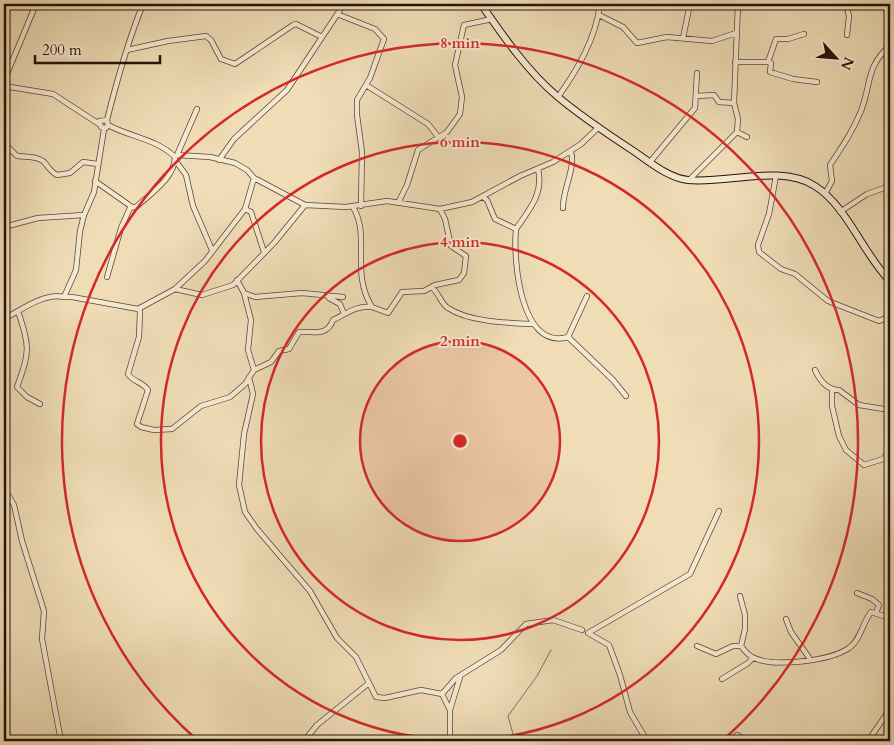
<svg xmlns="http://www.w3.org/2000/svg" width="894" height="745" viewBox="0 0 894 745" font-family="Cardo,serif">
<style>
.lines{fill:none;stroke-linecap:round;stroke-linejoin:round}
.stream{stroke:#6d7771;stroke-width:1}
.street-casing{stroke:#584534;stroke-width:6}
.secondary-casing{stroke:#261208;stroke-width:8}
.street{stroke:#f5e9d1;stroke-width:4.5}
.secondary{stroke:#f5e9d1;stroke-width:6}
.ring{fill:none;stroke:#d62828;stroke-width:2.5}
.centre{fill:#d62828;stroke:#f5e9d1;stroke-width:2.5}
.ring-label{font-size:15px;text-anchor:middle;font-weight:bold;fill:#d62828;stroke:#f5e9d1;stroke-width:4;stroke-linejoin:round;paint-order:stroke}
</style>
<rect width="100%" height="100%" fill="#f0ddb8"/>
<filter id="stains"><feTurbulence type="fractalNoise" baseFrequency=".004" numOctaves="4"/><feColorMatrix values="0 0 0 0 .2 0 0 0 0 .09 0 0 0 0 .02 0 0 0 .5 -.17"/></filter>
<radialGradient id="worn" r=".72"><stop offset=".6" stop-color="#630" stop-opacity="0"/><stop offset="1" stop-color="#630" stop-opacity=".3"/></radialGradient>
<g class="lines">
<path class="stream" d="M515,741L508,716L537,676L551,650"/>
<defs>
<path id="street" d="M738,4L734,103L738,119L737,132L747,137
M846,4L849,16L847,35
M337,14L375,29L384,39L370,78L357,100V115L362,152L361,206
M599,15L623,27L637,43L667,37L712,41L736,33
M683,38L690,4
M127,50L168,41L206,36L211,40L221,59L235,64L293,25L296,24L322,37
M735,62H768L771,63L770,72L793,79L817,82
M768,62L776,39H788L804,34
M4,81L36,4
M366,85L428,124L439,138
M4,86L53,94L99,124
M696,96L714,95L719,102L734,103
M558,97C578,69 596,38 600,4
M107,120L99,121L101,127L106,128L108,125L107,120C117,80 128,41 143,4
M108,125C130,137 157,139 175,157L177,155L210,157L235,163L247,170L254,178L305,205L346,207L387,201L440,209L472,202L520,176L553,162L581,144L599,127
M4,143L17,156C26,157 39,156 45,163C49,168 51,172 57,175L70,173L83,162L98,164
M177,155L197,109
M175,160L186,175L193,206L212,250
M219,160L234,139L287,90L344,4
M650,162L695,108L697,73
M776,176L769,214L758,245L759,252L781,269L795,274L828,301L879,321L890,316
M689,180L737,132
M95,181L132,207H136C150,194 175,178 175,157
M825,194L832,181L830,165C842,147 853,131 861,111C872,82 865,69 890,45
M483,197L487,200L495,219L516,229C513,259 520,351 568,337L587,296
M398,203L407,185L418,150L447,132L460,114L462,97L455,65L464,25L492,19
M353,207C371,237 350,272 372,307L388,313L402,292L424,291L435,285L459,280L464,273L466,256L451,246L445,219L440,209
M563,208C562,192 576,167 571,152L569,153
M245,209L251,212L264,252
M840,212L867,194L890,186
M4,227L38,218L84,215
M516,229C529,210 544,194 538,169
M107,277L121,228L130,208L134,207
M237,280L244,293L255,297L302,293L343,297
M431,287C439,292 440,303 448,308C469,322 508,323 533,324
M175,289L202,295L233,285L274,243L305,205
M244,293L251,320L248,350L254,370L271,362L279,351L289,349L299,332C313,331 327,337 333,320C346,314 357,305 372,307
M64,297H72L138,309L175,289L205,261L245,209L254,178
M329,298L340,304L344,314
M138,309L140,311L139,337L128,374C133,382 143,382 148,390L137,424L141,427L154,430L172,429L201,406L230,397L245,384L254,370
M18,311C30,348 30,351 17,387L27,397L40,404
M4,319C21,310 45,292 64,297L76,270L80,231L84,215L94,192L104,129
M568,337L613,380L626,396
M815,370C820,381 827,390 839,390L859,405L890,410
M249,377L253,394L244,434L239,485L245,512L257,529L310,591L337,638L356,657L376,697L385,698L421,690L442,694
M832,390V406L839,436L846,450L864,465L883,459L890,450
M4,488L14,505L22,541L44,611L42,639L61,741
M857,593L872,599L879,605L876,613
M740,596L745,615V629L741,646C744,650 747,654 752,657C772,668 830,661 849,648C860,641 863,622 871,612L890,618
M786,619L791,632L810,659
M697,646L716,654L733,646H741
M722,679L748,663L753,658
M442,694L456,678L501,650L526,624L553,620L582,630
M442,694L450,710
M304,741L317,725L369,683
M450,741V710L460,677
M647,741L630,712L620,675L609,645L588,633L690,574L719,511
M732,741L737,735L748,741
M868,741L890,709"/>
<path id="secondary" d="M481,4C503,36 528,72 558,97C582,117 609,135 635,152C651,163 669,178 688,180C727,184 781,164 815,186C848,207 863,254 890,281"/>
</defs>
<use href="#street" class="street-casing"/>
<use href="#secondary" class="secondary-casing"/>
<use href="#street" class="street"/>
<use href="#secondary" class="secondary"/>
</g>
<circle cx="460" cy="441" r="100" fill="#d62828" fill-opacity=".12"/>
<g class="ring">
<circle cx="460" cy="441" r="100"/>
<circle cx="460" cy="441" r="199"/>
<circle cx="460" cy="441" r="299"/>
<path d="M196 739A398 398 0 1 1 724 739"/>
</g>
<circle cx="460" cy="441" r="8" class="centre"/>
<g class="ring-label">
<text x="460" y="48">8 min</text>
<text x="460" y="147">6 min</text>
<text x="460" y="247">4 min</text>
<text x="460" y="346">2 min</text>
</g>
<rect width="894" height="745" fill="none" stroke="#f0ddb8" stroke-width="20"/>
<rect x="5" y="5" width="884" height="735" fill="none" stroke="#261208" stroke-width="2.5"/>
<rect x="10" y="10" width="874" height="725" fill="none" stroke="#261208"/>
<g transform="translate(836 58) rotate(116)" stroke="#f5e9d1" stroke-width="4" paint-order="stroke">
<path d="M0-4L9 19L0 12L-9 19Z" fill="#261208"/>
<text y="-8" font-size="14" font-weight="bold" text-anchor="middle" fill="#261208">N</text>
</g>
<path d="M35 55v8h125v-8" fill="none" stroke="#261208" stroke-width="2.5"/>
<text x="42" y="55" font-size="15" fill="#261208" stroke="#f5e9d1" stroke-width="4" paint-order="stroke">200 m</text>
<rect width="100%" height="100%" filter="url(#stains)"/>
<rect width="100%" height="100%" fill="url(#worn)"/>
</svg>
